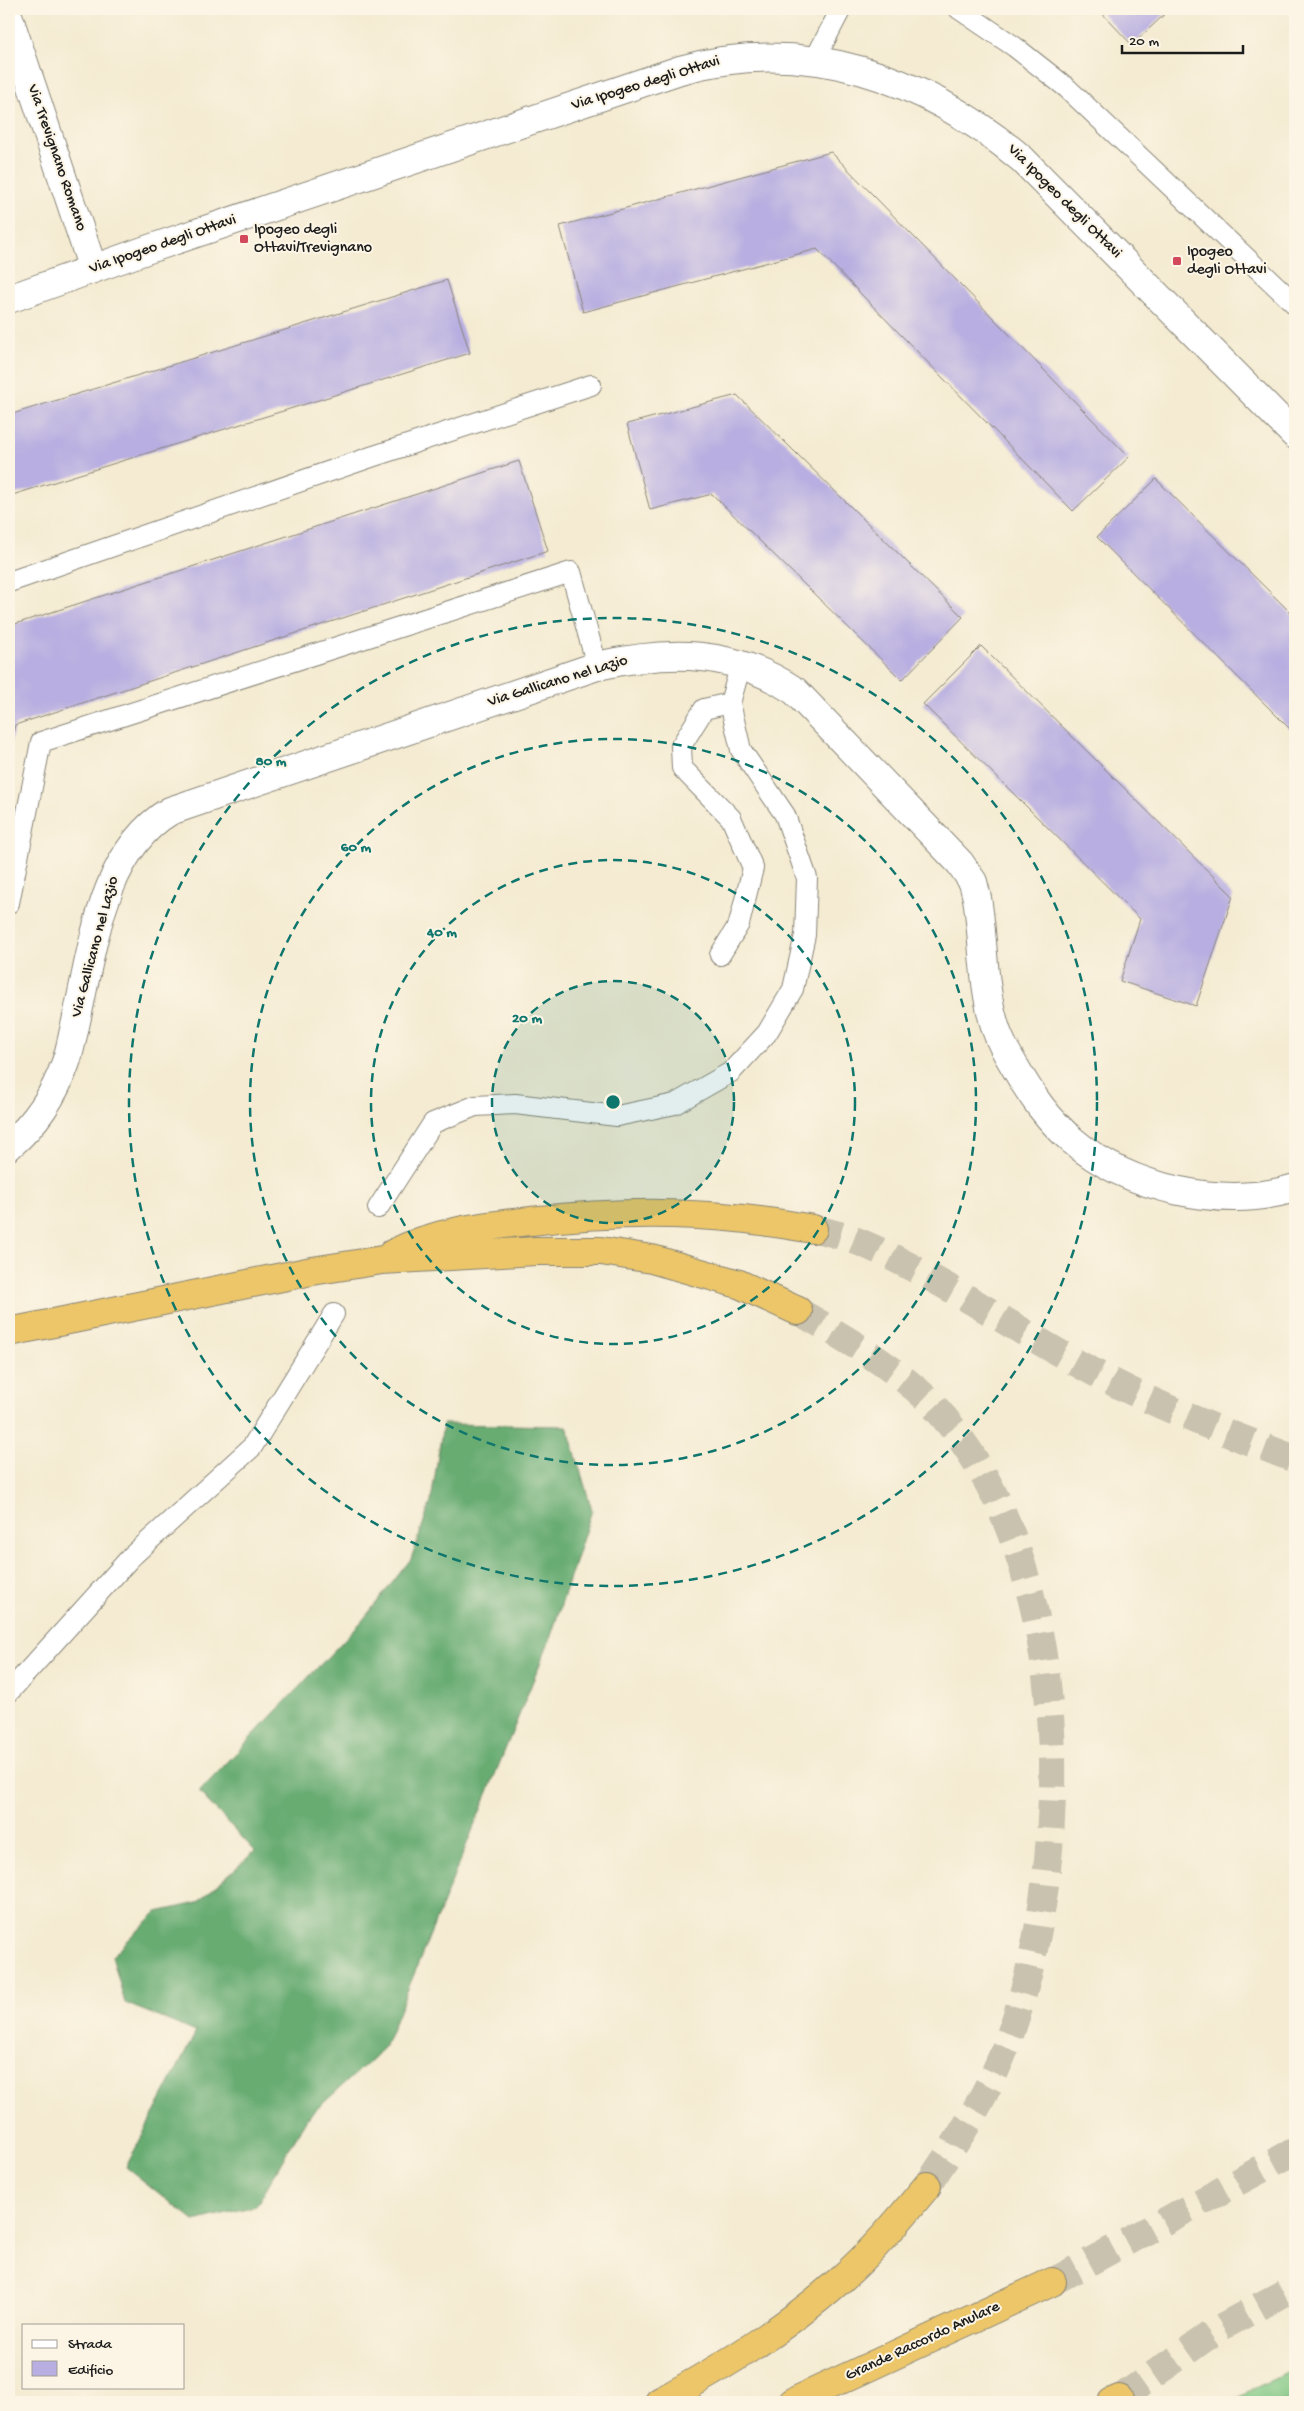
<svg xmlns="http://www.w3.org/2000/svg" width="1304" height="2411" viewBox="0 0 1304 2411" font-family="'Gochi Hand',sans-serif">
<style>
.green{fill:#81c884;stroke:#4e7250}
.forest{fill:#68ac72;stroke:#426447}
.building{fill:#b8aee1}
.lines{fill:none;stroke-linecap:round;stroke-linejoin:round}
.motorway-tunnel{stroke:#c9c2ae;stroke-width:28;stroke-dasharray:28 14;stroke-linecap:butt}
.service-casing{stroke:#888477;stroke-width:22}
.minor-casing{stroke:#888477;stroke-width:30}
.tertiary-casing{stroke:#888477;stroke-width:30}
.motorway-casing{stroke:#888477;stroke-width:30}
.service{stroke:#fff;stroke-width:20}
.minor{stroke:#fff;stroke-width:28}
.tertiary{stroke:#fff;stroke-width:28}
.motorway{stroke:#ecc669;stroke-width:28}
.ring{fill:none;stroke:#0f766e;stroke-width:2.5;stroke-dasharray:9 6}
.poi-dot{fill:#d1495b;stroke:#fcf5e5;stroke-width:2}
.labels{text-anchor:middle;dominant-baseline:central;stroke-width:4;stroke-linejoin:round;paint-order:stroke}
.street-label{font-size:16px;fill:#1c1c1c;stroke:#fcf5e5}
.poi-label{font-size:16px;fill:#1c1c1c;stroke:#fcf5e5;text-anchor:start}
.centre{fill:#0f766e;stroke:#fcf5e5;stroke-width:2.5}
.ring-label{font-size:15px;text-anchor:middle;font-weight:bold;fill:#0f766e;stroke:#fcf5e5;stroke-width:4;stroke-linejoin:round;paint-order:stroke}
</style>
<rect width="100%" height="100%" fill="#fcf5e5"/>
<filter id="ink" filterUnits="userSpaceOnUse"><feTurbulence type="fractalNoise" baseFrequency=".02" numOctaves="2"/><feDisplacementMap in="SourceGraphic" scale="10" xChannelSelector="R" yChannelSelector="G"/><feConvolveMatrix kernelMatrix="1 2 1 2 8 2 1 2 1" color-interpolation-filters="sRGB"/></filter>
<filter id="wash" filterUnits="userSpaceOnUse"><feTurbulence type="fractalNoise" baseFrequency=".0096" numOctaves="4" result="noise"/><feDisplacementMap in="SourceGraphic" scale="20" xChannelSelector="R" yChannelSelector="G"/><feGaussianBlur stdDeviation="1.12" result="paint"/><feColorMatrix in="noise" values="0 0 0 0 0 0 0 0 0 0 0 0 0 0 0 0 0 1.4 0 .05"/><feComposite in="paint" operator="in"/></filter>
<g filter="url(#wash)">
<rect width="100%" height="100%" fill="#f4ebd2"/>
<path class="green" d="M1295,2369V2402H1226Z"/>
<path class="forest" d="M443,1424L567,1426L592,1510L550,1639L384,2048L307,2118L256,2206L194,2221L126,2167L196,2032L125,2003L112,1956L157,1912L197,1903L255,1851L199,1792L362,1621L411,1559L431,1501Z"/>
<g id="blocks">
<path class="building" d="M1098,9H1170L1132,45Z
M831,152L1129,457L1073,511L817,249L583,312L560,226Z
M447,280L470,353L9,496V415Z
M737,395L963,617L902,680L712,494L650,510L627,424Z
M519,461L548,551L15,725L9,749V626Z
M1156,479L1295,617V734L1097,537Z
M981,646L1233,896L1196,1006L1120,981L1140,919L923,704Z"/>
</g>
</g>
<g filter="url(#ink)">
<use href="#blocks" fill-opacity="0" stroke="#888477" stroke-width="1"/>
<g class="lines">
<path class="motorway-tunnel" d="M813,1229C852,1235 887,1254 922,1273C978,1303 1031,1338 1086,1368C1153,1405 1224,1432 1295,1459
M798,1311C840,1335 896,1368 930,1402C1078,1556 1077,1864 1004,2051C984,2101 956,2143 927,2186
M1052,2282L1295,2151
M1119,2399L1218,2329L1295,2287"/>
<defs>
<path id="service" d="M959,9L1015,47L1067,88L1295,304
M814,61L841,9
M9,582L371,457L591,385
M9,903L41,742L571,572L597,666
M720,955L739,924L753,868L731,818L682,768L681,746L704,709L730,703
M378,1208L433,1123L475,1106L515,1104L617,1116L675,1104L731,1072L767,1033L793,989L805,935L807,878L785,815L741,750L730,703L741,664
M9,1692L131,1557L252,1447L334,1314"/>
<path id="minor" d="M9,18L93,269
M9,1146C35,1124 55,1094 66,1062C70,1051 72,1038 75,1026C92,953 101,852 170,811L597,666C669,650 732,649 795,691L960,863L973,882L977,898C984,940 982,985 995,1026C999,1040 1007,1054 1015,1067C1031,1095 1048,1120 1073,1141C1129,1189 1224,1210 1295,1188"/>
<path id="tertiary" d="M9,299L146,250L680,70C806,35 924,77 1022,159L1295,435"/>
<path id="motorway" d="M392,1254C435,1231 484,1226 531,1221C630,1210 715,1211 813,1229
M9,1332L312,1271L382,1260L536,1251H601L652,1259L739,1284L798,1311
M659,2402C722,2368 785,2329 839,2281C871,2253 899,2220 927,2186
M793,2402L1052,2282
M1112,2402L1119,2399"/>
</defs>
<use href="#service" class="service-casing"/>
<use href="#minor" class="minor-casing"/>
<use href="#tertiary" class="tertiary-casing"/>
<use href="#motorway" class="motorway-casing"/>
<use href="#service" class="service"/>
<use href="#minor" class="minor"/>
<use href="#tertiary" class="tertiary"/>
<use href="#motorway" class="motorway"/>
</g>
</g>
<circle cx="613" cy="1102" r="121" fill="#0f766e" fill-opacity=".12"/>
<g class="ring">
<circle cx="613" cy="1102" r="121"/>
<circle cx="613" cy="1102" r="242"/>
<circle cx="613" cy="1102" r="363"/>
<circle cx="613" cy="1102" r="484"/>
</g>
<g class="poi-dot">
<rect x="239" y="234" width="10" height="10" rx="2.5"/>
<rect x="1172" y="256" width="10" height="10" rx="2.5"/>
</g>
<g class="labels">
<g class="street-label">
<text transform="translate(646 84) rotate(-17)">Via Ipogeo degli Ottavi</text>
<text transform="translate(56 158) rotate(71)">Via Trevignano Romano</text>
<text transform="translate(1064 202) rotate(45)">Via Ipogeo degli Ottavi</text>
<text transform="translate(163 245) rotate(-19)">Via Ipogeo degli Ottavi</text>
<text transform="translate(558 682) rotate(-17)">Via Gallicano nel Lazio</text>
<text transform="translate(96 947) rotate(-75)">Via Gallicano nel Lazio</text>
<text transform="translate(923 2342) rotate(-25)">Grande Raccordo Anulare</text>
</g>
<g class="poi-label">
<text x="254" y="230">Ipogeo degli<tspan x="254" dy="18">Ottavi/Trevignano</tspan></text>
<text x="1187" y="252">Ipogeo<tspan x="1187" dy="18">degli Ottavi</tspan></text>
</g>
</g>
<circle cx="613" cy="1102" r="8" class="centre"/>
<g class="ring-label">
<text x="271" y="765">80 m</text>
<text x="356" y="851">60 m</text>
<text x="442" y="936">40 m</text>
<text x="527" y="1022">20 m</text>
</g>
<rect width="1304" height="2411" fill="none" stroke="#fcf5e5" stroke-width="30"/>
<rect x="22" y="2324" width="162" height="65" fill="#fcf5e5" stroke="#a29e95"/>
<rect x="32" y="2340" width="25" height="8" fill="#ffffff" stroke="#a29e95"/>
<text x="68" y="2348" font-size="15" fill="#1c1c1c">Strada</text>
<rect x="32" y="2361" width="25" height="15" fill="#b8aee1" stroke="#a29e95"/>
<text x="68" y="2374" font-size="15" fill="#1c1c1c">Edificio</text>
<path d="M1122 45v8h121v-8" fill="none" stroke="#1c1c1c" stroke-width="2.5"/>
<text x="1129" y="45" font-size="15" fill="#1c1c1c" stroke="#fcf5e5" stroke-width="4" paint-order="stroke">20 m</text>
</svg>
